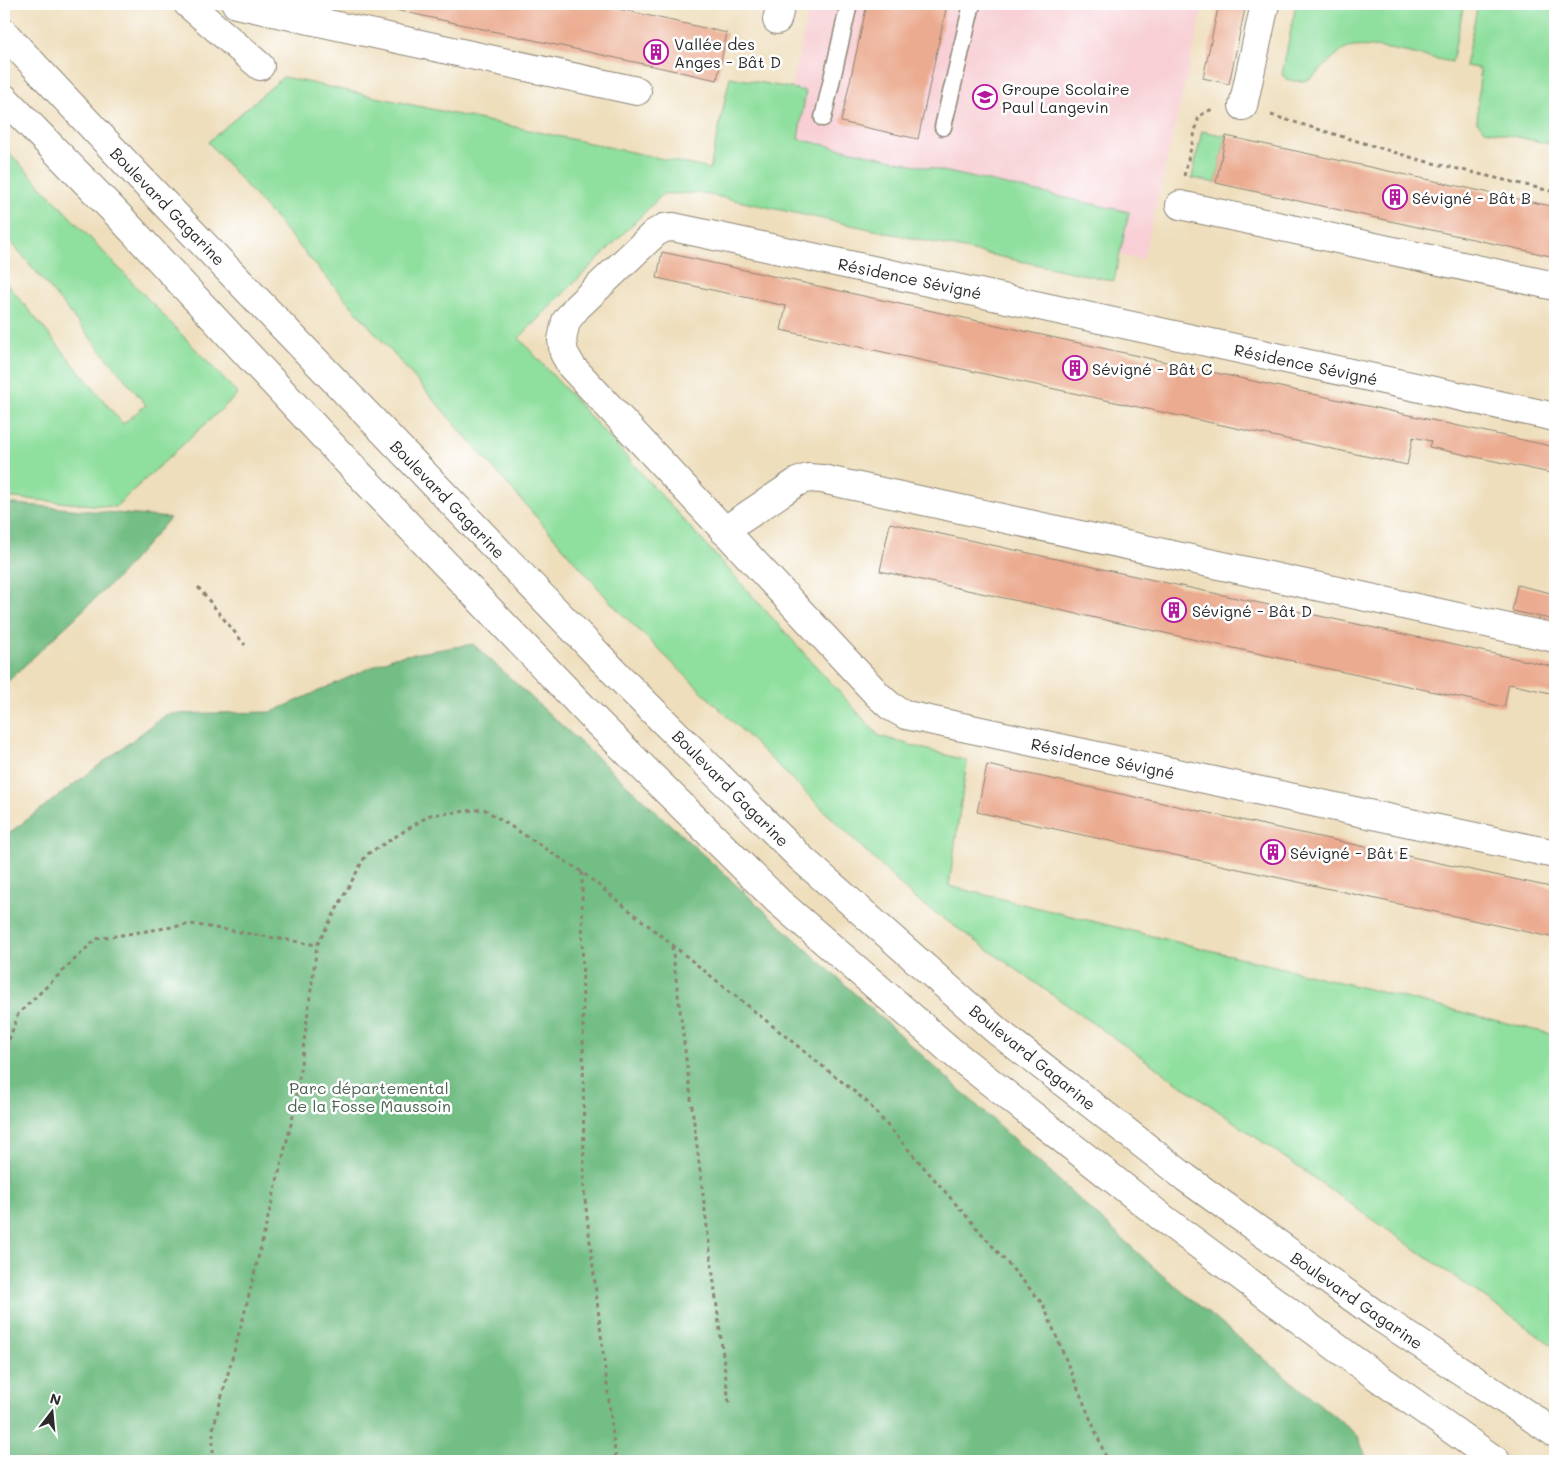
<svg xmlns="http://www.w3.org/2000/svg" width="1559" height="1465" viewBox="0 0 1559 1465" font-family="Mali,sans-serif">
<style>
.built{fill:#f7cfd4}
.green{fill:#8fdf9e;stroke:#5d8564}
.forest{fill:#73be85;stroke:#4f7458}
.building{fill:#ebab90}
.lines{fill:none;stroke-linecap:round;stroke-linejoin:round}
.service-casing{stroke:#8c8474;stroke-width:19}
.minor-casing{stroke:#8c8474;stroke-width:30}
.secondary-casing{stroke:#8c8474;stroke-width:30}
.path{stroke:#8c8474;stroke-width:3;stroke-dasharray:4 4;stroke-linecap:butt}
.service{stroke:#fff;stroke-width:16}
.minor{stroke:#fff;stroke-width:28}
.secondary{stroke:#fff;stroke-width:28}
.labels{text-anchor:middle;dominant-baseline:central;stroke-width:5;stroke-linejoin:round;paint-order:stroke}
.poi-label{font-size:16px;fill:#2b2b2b;stroke:#fff;text-anchor:start}
.street-label{font-size:16px;fill:#2b2b2b;stroke:#fff}
.park-label{font-size:16px;fill:#49614e;stroke:#fff}
</style>
<rect width="100%" height="100%" fill="#fff"/>
<filter id="ink" filterUnits="userSpaceOnUse"><feTurbulence type="fractalNoise" baseFrequency=".02" numOctaves="2"/><feDisplacementMap in="SourceGraphic" scale="10" xChannelSelector="R" yChannelSelector="G"/><feConvolveMatrix kernelMatrix="1 2 1 2 8 2 1 2 1" color-interpolation-filters="sRGB"/></filter>
<filter id="wash" filterUnits="userSpaceOnUse"><feTurbulence type="fractalNoise" baseFrequency=".0096" numOctaves="4" result="noise"/><feDisplacementMap in="SourceGraphic" scale="20" xChannelSelector="R" yChannelSelector="G"/><feGaussianBlur stdDeviation="1.12" result="paint"/><feColorMatrix in="noise" values="0 0 0 0 0 0 0 0 0 0 0 0 0 0 0 0 0 1.4 0 .05"/><feComposite in="paint" operator="in"/></filter>
<g filter="url(#wash)">
<rect width="100%" height="100%" fill="#eedebc"/>
<path class="built" d="M810,4H1204L1143,260L771,181Z"/>
<path class="green" d="M1296,4H1464L1452,62C1428,58 1367,40 1346,49C1323,59 1317,90 1286,79L1282,74Z
M1478,4H1555V145L1485,130L1477,122L1480,70L1478,68L1465,66Z
M283,77L710,169L730,77L806,91L798,139L1129,212L1114,281L701,193L663,194L519,338L879,736L967,761L949,886L1555,1035V1347L913,897L615,607L208,142Z
M1202,131L1226,136L1216,183L1192,178Z
M4,147L238,394L115,507L4,497V280L123,424L146,405L4,233Z"/>
<path class="forest" d="M4,503L170,518L120,575L4,685Z
M473,644L1162,1275L1357,1435L1368,1461H4V837L167,714L272,712L394,657Z"/>
<g id="blocks">
<path class="building" d="M368,4H596L727,33L717,80Z
M867,4H947L918,139L841,122Z
M1219,4H1246L1229,84L1203,78Z
M1226,136L1555,207V257L1216,183Z
M662,252L1555,447V474L1429,447L1431,441L1413,437L1407,465L781,330L786,306L657,278Z
M890,523L1555,667V694L1509,684L1504,707L880,571Z
M1517,585L1555,594V620L1512,611Z
M987,765L1555,888V938L977,812Z"/>
</g>
</g>
<g filter="url(#ink)">
<use href="#blocks" fill-opacity="0" stroke="#8c8474" stroke-width="1"/>
<g class="lines">
<defs>
<path id="service" d="M823,118L849,4
M943,127L972,4"/>
<path id="minor" d="M188,4L260,66
M236,4L637,91
M777,20L781,4
M1243,106L1265,4
M1180,205L1555,286
M1555,417L673,227L664,228L655,233L577,307L566,321L562,340L564,353L572,367L878,695L890,706L906,715L1555,854
M724,531L797,482L808,478L822,479L1555,638"/>
<path id="secondary" d="M4,33L140,178L629,687L802,859L997,1031L1186,1178L1378,1316L1555,1433
M4,98L119,216L338,452L598,723L778,901L951,1051L1164,1219L1355,1361L1496,1461"/>
</defs>
<use href="#service" class="service-casing"/>
<use href="#minor" class="minor-casing"/>
<use href="#secondary" class="secondary-casing"/>
<path class="path" d="M1271,115L1420,160L1555,192
M1184,176L1199,116L1214,108
M198,587L245,645
M582,872L584,1191L616,1461
M672,946L729,1403
M4,1055L18,1014L96,939L191,924L317,945
M213,1461V1429L246,1307L295,1108L317,945L366,855L430,815L484,809L582,872L867,1102L1043,1304L1106,1457V1461"/>
<use href="#service" class="service"/>
<use href="#minor" class="minor"/>
<use href="#secondary" class="secondary"/>
</g>
</g>
<defs>
<symbol id="building-ring" viewBox="-11 -11 22 22"><circle r="9.5" fill="#fff" stroke="#b5179e" stroke-width="1.5"/><path d="M-4-6H4V6H1V3H-1V6H-4ZM-2.5-4.3h1.7v1.8h-1.7ZM.8-4.3h1.7v1.8H.8ZM-2.5-1h1.7V.8h-1.7ZM.8-1h1.7V.8H.8Z" fill="#b5179e"/></symbol>
<symbol id="school-ring" viewBox="-11 -11 22 22"><circle r="9.5" fill="#fff" stroke="#b5179e" stroke-width="1.5"/><path d="M0-5L7-2L0 1L-7-2ZM-4 1L0 2.5L4 1V4Q0 6-4 4Z" fill="#b5179e"/></symbol>
</defs>
<g fill-rule="evenodd">
<use href="#building-ring" x="642" y="38" width="28" height="28"/>
<use href="#school-ring" x="971" y="83" width="28" height="28"/>
<use href="#building-ring" x="1381" y="183" width="28" height="28"/>
<use href="#building-ring" x="1061" y="354" width="28" height="28"/>
<use href="#building-ring" x="1160" y="596" width="28" height="28"/>
<use href="#building-ring" x="1259" y="838" width="28" height="28"/>
</g>
<g class="labels">
<g class="poi-label">
<text x="674" y="43">Vallée des<tspan x="674" dy="18">Anges - Bât D</tspan></text>
<text x="1002" y="88">Groupe Scolaire<tspan x="1002" dy="18">Paul Langevin</tspan></text>
<text x="1412" y="197">Sévigné - Bât B</text>
<text x="1092" y="368">Sévigné - Bât C</text>
<text x="1192" y="610">Sévigné - Bât D</text>
<text x="1290" y="852">Sévigné - Bât E</text>
</g>
<g class="street-label">
<text transform="translate(168 206) rotate(46)">Boulevard Gagarine</text>
<text transform="translate(910 278) rotate(12)">Résidence Sévigné</text>
<text transform="translate(1306 364) rotate(12)">Résidence Sévigné</text>
<text transform="translate(448 499) rotate(46)">Boulevard Gagarine</text>
<text transform="translate(1103 758) rotate(12)">Résidence Sévigné</text>
<text transform="translate(731 788) rotate(45)">Boulevard Gagarine</text>
<text transform="translate(1033 1057) rotate(39)">Boulevard Gagarine</text>
<text transform="translate(1357 1300) rotate(35)">Boulevard Gagarine</text>
</g>
<g class="park-label">
<text x="369" y="1087">Parc départemental<tspan x="369" dy="18">de la Fosse Maussoin</tspan></text>
</g>
</g>
<rect width="1559" height="1465" fill="none" stroke="#fff" stroke-width="20"/>
<g transform="translate(52 1412) rotate(16)" stroke="#ffffff" stroke-width="4" paint-order="stroke">
<path d="M0-4L9 19L0 12L-9 19Z" fill="#2b2b2b"/>
<text y="-8" font-size="14" font-weight="bold" text-anchor="middle" fill="#2b2b2b">N</text>
</g>
</svg>
